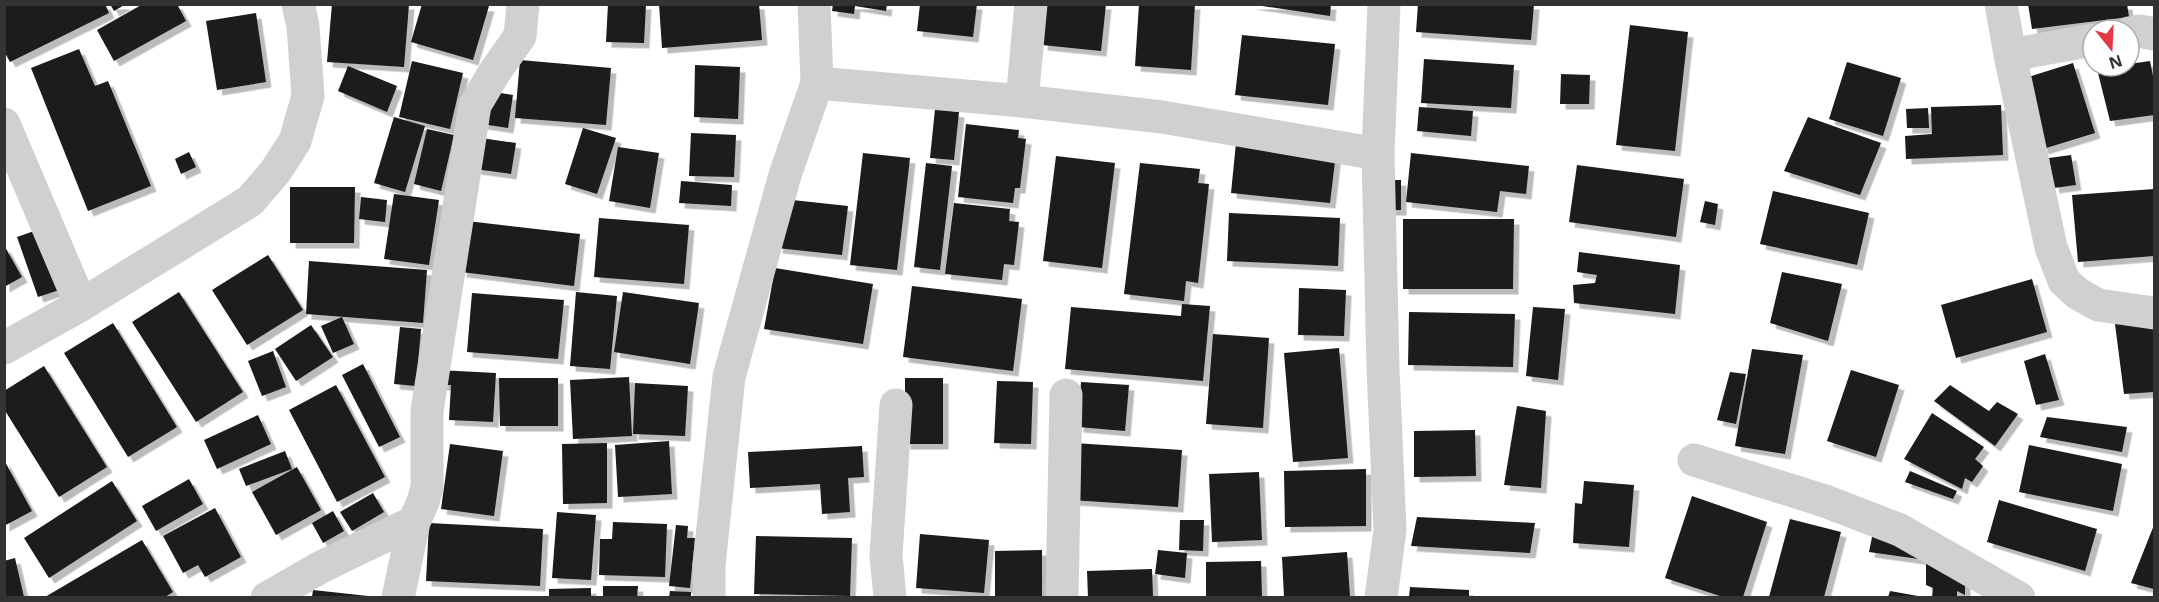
<svg xmlns="http://www.w3.org/2000/svg" width="2159" height="602" viewBox="0 0 2159 602" font-family="'Noto Sans',sans-serif">
<style>
.building{fill:#1a1a1a;filter:url(#shadow)}
.lines{fill:none;stroke-linecap:round;stroke-linejoin:round}
.minor{stroke:#d0d0d0;stroke-width:33}
</style>
<defs>
<filter id="shadow"><feDropShadow dx="5.5" dy="5.5" stdDeviation="0" flood-color="#0004"/></filter>
</defs>
<rect width="100%" height="100%" fill="#fff"/>
<path class="building" d="M4,4H105L109,13L10,62L4,51Z
M110,4H126L114,11Z
M143,4H177L186,21L114,61L97,30Z
M332,4H409L404,67L327,62Z
M422,4L489,6L473,60L411,42Z
M608,4H646L644,43L606,42Z
M659,4H759L762,40L662,48Z
M833,4H887L886,11L855,6L854,14L832,11Z
M920,4H977L973,37L917,31Z
M1046,4H1106L1101,51L1042,45Z
M1139,4H1195L1191,70L1135,66Z
M1249,4H1331L1330,16Z
M1418,4H1534L1531,40L1416,32Z
M2028,4H2127L2129,17L2032,29Z
M256,13L266,82L217,90L206,21Z
M1630,25L1688,32L1675,151L1616,145Z
M1242,35L1335,44L1328,105L1235,95Z
M79,49L95,86L108,81L151,186L88,211L31,68Z
M1424,59L1514,65L1511,108L1421,103Z
M520,60L611,68L606,125L515,118Z
M412,61L463,73L450,129L399,117Z
M2150,61L2154,81V115L2110,121L2097,69L2129,66V64Z
M1847,62L1901,78L1883,136L1829,119Z
M2073,63L2095,133L2043,149L2022,79Z
M695,65L740,67L738,119L694,117Z
M348,66L397,86L387,112L338,91Z
M1561,74L1590,75L1589,104H1560Z
M487,91L513,95L508,128L482,124Z
M2001,105L2003,155L1906,159L1905,136L1932,134L1931,107Z
M1419,107L1473,111L1471,136L1417,131Z
M1928,108L1929,128H1907L1906,109Z
M935,109L959,112L954,160L930,158Z
M394,117L425,126L405,192L374,183Z
M1808,117L1881,143L1860,195L1784,171Z
M966,124L1019,130L1018,138L1026,139L1020,188H1015L1013,203L958,197Z
M583,128L616,138L597,194L565,184Z
M427,129L454,135L441,191L414,184Z
M691,133L736,135L734,177L689,176Z
M481,138L516,143L511,174L475,169Z
M1236,143L1336,153L1330,203L1231,193Z
M618,147L659,153L650,208L609,201Z
M189,152L196,167L181,174L175,159Z
M863,153L910,158L897,270L850,265Z
M1411,153L1529,166L1526,194L1500,191L1497,212L1406,202Z
M2071,155L2076,185L2054,188L2049,158Z
M1056,156L1115,163L1102,268L1043,261Z
M926,163L952,166L940,270L914,267Z
M1140,163L1200,169L1198,183L1209,184L1198,283L1186,281L1184,301L1124,294Z
M1577,165L1684,179L1676,237L1569,222Z
M1382,180H1401V210H1382Z
M681,181L732,185L731,206L679,203Z
M290,187H355L354,243H290Z
M2154,189V256L2078,262L2072,195Z
M1773,191L1869,213L1857,265L1760,244Z
M394,194L439,200L429,265L384,259Z
M361,197L387,200L385,222L359,219Z
M783,199L848,206L842,255L777,248Z
M1705,201L1718,204L1715,225L1700,222Z
M954,203L1010,209L1009,221L1019,222L1014,265L1004,264L1002,280L945,274Z
M1229,213L1340,218L1338,266L1227,261Z
M599,218L689,225L684,284L594,277Z
M1403,219H1514L1513,289H1403Z
M467,221L580,234L574,286L461,272Z
M37,230L59,290L38,297L17,237Z
M4,245L22,277L4,287Z
M1579,252L1680,265L1675,314L1574,303L1573,285L1595,283L1597,275L1577,272Z
M268,255L303,310L247,345L212,290Z
M309,261L427,270L423,323L306,314Z
M775,268L873,284L863,344L764,329Z
M1782,272L1842,284L1828,341L1770,323Z
M2032,279L2047,332L1956,358L1941,305Z
M912,286L1022,299L1013,371L903,357Z
M1299,288L1346,290L1344,336L1298,335Z
M179,292L243,392L196,422L132,322Z
M576,292L617,296L610,369L570,366Z
M623,292L699,303L690,364L614,352Z
M472,293L564,300L558,359L467,352Z
M1182,304L1210,306L1203,381L1065,369L1071,307L1181,316Z
M1533,307L1565,309L1558,380L1526,376Z
M1409,312L1515,314L1513,367L1408,365Z
M342,317L354,344L333,353L321,326Z
M113,323L177,427L128,457L64,353Z
M2154,323V392L2124,394L2115,324Z
M311,325L333,357L296,381L275,349Z
M400,327L421,329L416,386L394,384Z
M1213,334L1269,338L1263,428L1206,424Z
M1339,348L1348,458L1293,462L1284,353Z
M1752,349L1803,355L1785,454L1735,446Z
M273,351L286,387L262,396L248,361Z
M2045,354L2059,400L2036,405L2024,361Z
M363,364L400,437L379,447L342,375Z
M44,366L107,467L59,497L4,409V391Z
M438,370L496,373L493,422L449,420L451,385H437Z
M1851,370L1899,385L1876,457L1827,441Z
M1730,372L1746,374L1736,424L1717,420Z
M629,377L632,436L573,439L570,380Z
M499,378H558V426H500Z
M905,378H943V444H905Z
M997,381L1033,382L1031,444L994,443Z
M1081,382L1129,385L1125,431L1078,427Z
M635,383L688,386L685,436L633,434Z
M336,385L385,477L337,502L289,410Z
M1950,385L1989,411L1997,402L2018,414L1995,446L1934,401Z
M1517,406L1546,411L1541,488L1504,485Z
M1932,413L1984,447L1975,459L1983,466L1972,482L1965,478L1962,489L1904,459Z
M258,415L271,444L217,469L204,440Z
M2047,417L2127,427L2122,452L2040,437Z
M1475,430L1476,476L1414,477V431Z
M669,441L672,494L618,497L615,445Z
M607,443V503L563,504L562,444Z
M1074,443L1182,450L1178,507L1071,500Z
M450,444L503,451L494,516L441,509Z
M2029,445L2122,464L2113,511L2019,492Z
M862,446L864,477L848,478L850,512L822,514L820,484L750,488L748,452Z
M285,451L292,469L246,486L239,469Z
M4,460L32,511L4,526Z
M297,467L321,510L276,535L252,492Z
M1366,469V526L1285,527L1284,471Z
M1910,471L1957,491L1953,499L1905,482Z
M1259,472L1262,540L1212,542L1209,474Z
M189,479L203,504L156,531L142,506Z
M112,481L137,521L49,578L24,538Z
M1584,481L1634,485L1629,547L1573,543L1575,503L1582,504Z
M373,493L384,512L352,531L340,512Z
M1692,496L1767,522L1743,597H1723L1665,578Z
M1999,500L2097,529L2085,571L1987,542Z
M215,508L241,557L205,577L198,565L183,573L163,536Z
M333,511L344,531L323,543L312,523Z
M557,512L596,515L591,580L552,578Z
M1417,517L1535,523L1530,553L1411,546Z
M1790,519L1841,532L1824,597H1769Z
M1180,520H1204L1203,551L1179,550Z
M613,522L667,524L665,577L599,575L600,539H612Z
M429,523L543,529L540,586L426,581Z
M676,525L688,526L687,538H695L690,588L669,586Z
M2154,525V589L2131,583Z
M1874,527L1965,572V595L1957,591V597H1932L1933,588L1926,585V560L1869,552Z
M920,534L989,540L984,593L916,588Z
M756,536L852,538L850,596L754,594Z
M142,540L173,592L165,597H45Z
M1042,550V597H995V551Z
M1158,550L1187,553L1185,578L1155,574Z
M1347,552L1350,597H1284L1282,557Z
M15,558L24,597H4V561Z
M1261,561L1262,597H1206V562Z
M1152,569L1153,597H1088L1087,571Z
M603,586H638L637,597H603Z
M1410,587L1469,590V597H1409Z
M591,588V597H549V589Z
M313,590L368,596V597H312Z
M670,591L691,592V597H669Z
M1890,591L1918,596V597H1888Z"/>
<g class="lines">
<path class="minor" d="M2001,4L2010,55L2051,247L2064,281L2077,293L2098,305L2154,313
M2129,33L2140,31L2154,34
M2010,55L2093,40
M817,83L1022,101L1162,117L1378,154
M1022,101L1031,4
M4,124L81,305
M4,348L81,305L250,201L275,172L295,141L308,96L303,26L298,4
M1694,460L1825,501L1900,530L2019,598
M267,598L321,567L414,522
M398,598L414,522L423,502L427,487V411L475,105L494,73L520,36L523,4
M709,598V565L729,377L785,175L817,83L814,4
M890,598L886,555L896,405
M1062,598L1066,395
M1381,598L1390,530L1383,368L1378,154L1384,4"/>
</g>
<rect width="2159" height="602" fill="none" stroke="#333333" stroke-width="12"/>
<g transform="translate(2111 48) rotate(162)"><circle r="28" fill="#ffffff" stroke="#adadad" stroke-width="1.5"/>
<path d="M0-4.5L10 22L0 15L-10 22Z" fill="#e63946"/>
<text y="-9" font-size="16" font-weight="bold" text-anchor="middle" fill="#333333">N</text>
</g>
</svg>
